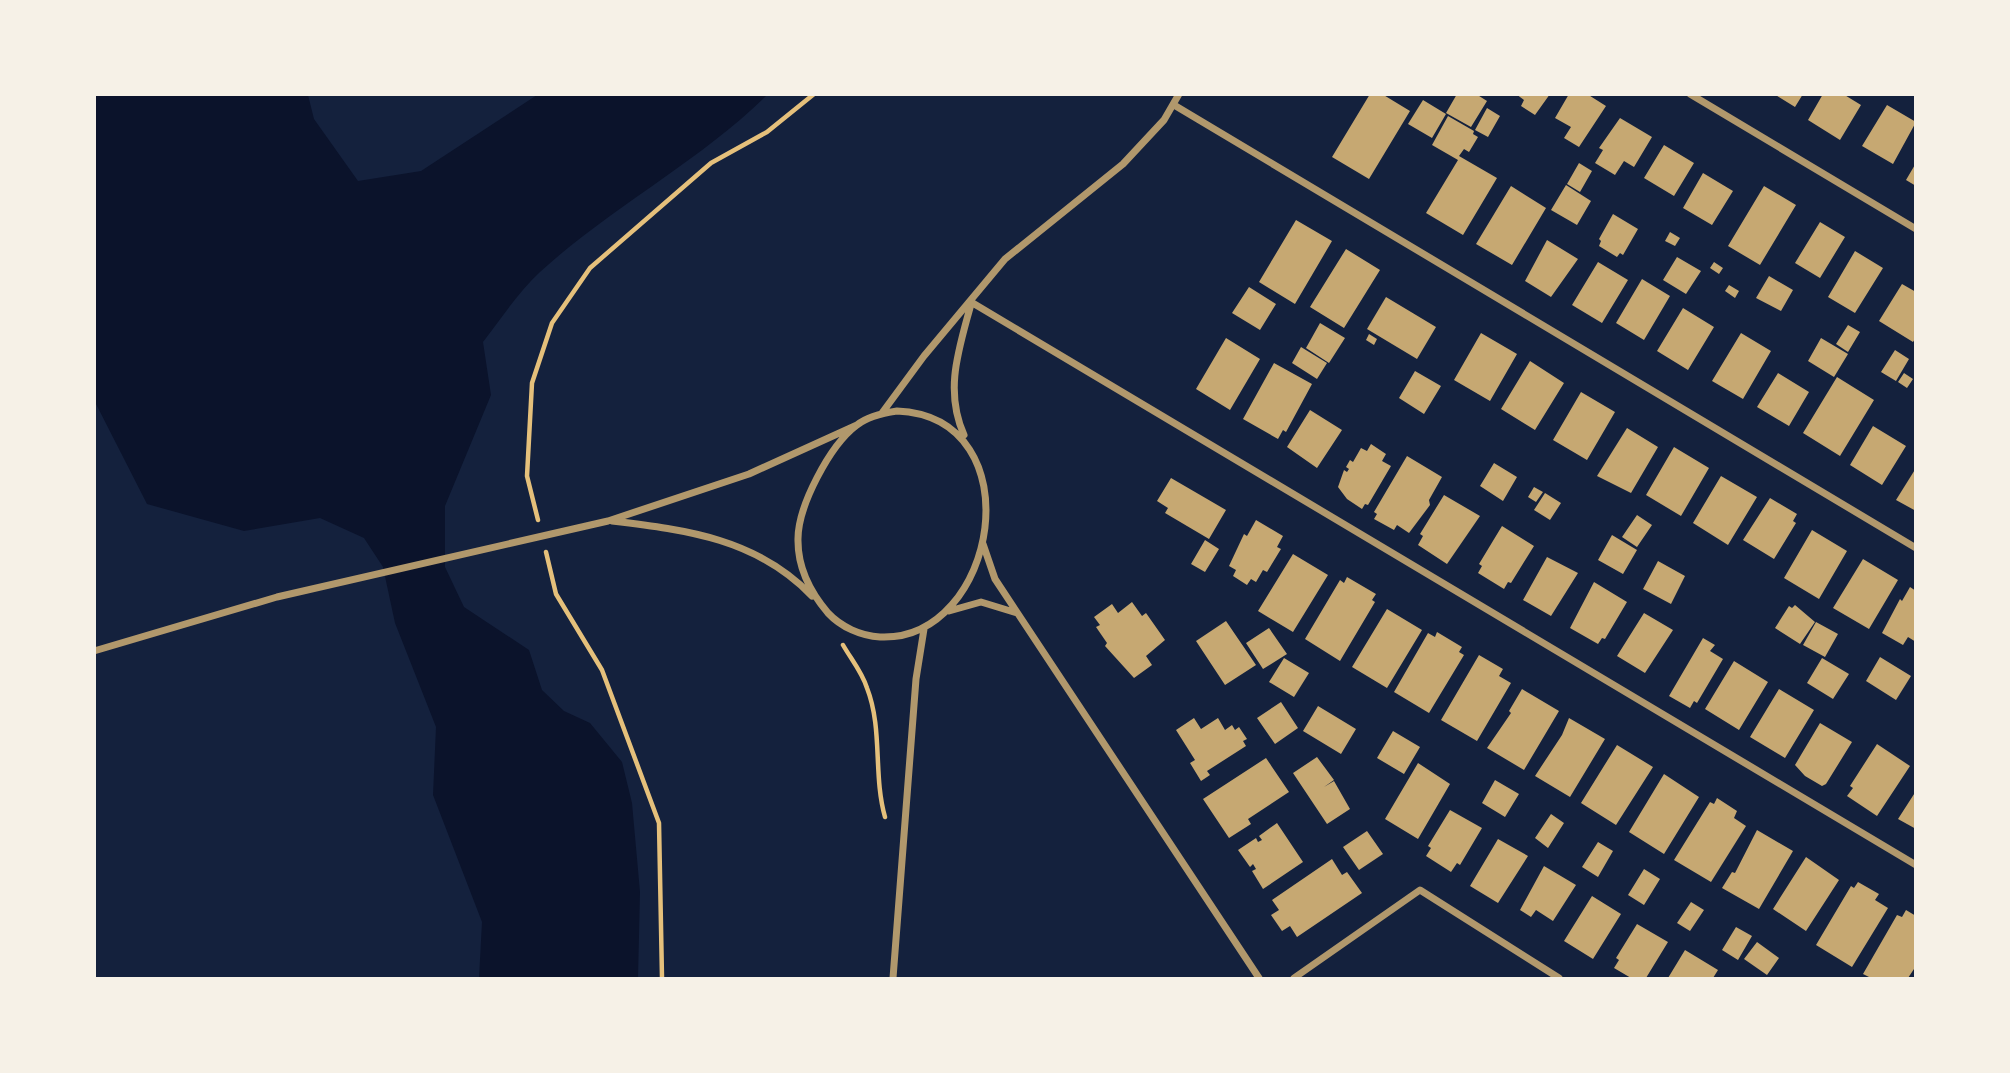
<svg xmlns="http://www.w3.org/2000/svg" width="2010" height="1073" viewBox="0 0 2010 1073" font-family="Ubuntu,sans-serif">
<style>
.water{fill:#0b132b}
.building{fill:#c6a872}
.lines{fill:none;stroke-linecap:round;stroke-linejoin:round}
.path{stroke:#e5c07b;stroke-width:4.5}
.minor{stroke:#b1986c;stroke-width:7}
</style>
<rect width="100%" height="100%" fill="#14213d"/>
<path class="water" d="M95,95H308L314,119L358,181L421,171L537,95H767C699,162 611,207 540,272C519,291 501,319 483,342L491,395L445,506V567L464,607L529,650L542,690L564,711L590,723L622,762L632,803L640,892L638,978H479L482,922L433,795L436,727L395,623L383,567L364,538L320,518L244,531L147,504L95,402Z"/>
<path class="building" d="M1370,94H1382L1410,111L1369,179L1332,157Z
M1457,94H1476L1487,101L1471,127L1446,113Z
M1516,94H1550L1535,115L1521,106L1524,100Z
M1569,94H1587L1606,106L1579,147L1564,138L1571,127L1555,118Z
M1774,94H1803L1795,107Z
M1823,94H1843L1861,105L1840,140L1808,120Z
M1423,100L1446,114L1432,138L1408,124Z
M1887,105L1916,122L1893,164L1862,146Z
M1487,108L1500,116L1488,137L1475,130Z
M1448,116L1474,131L1473,134L1478,137L1469,152L1464,149L1459,156L1497,178L1463,235L1426,213L1458,160L1432,145Z
M1620,118L1652,137L1634,167L1624,161L1615,175L1595,163L1603,150L1599,148Z
M1664,145L1694,163L1674,196L1644,178Z
M1579,163L1592,171L1580,192L1567,184Z
M1916,163V186L1906,180Z
M1703,173L1733,191L1712,225L1683,208Z
M1566,185L1591,201L1577,225L1551,210Z
M1511,186L1546,208L1512,265L1476,244Z
M1764,186L1796,205L1760,265L1728,246Z
M1613,214L1638,229L1623,255L1620,253L1617,257L1599,246L1601,241L1599,239Z
M1296,220L1332,241L1295,304L1259,282Z
M1820,222L1845,237L1820,278L1795,263Z
M1670,232L1680,238L1675,246L1665,241Z
M1547,240L1578,259L1551,297L1525,281Z
M1346,249L1380,270L1344,328L1310,307Z
M1855,251L1883,268L1855,313L1828,297Z
M1677,257L1701,271L1686,294L1663,280Z
M1598,262L1628,280L1602,323L1572,305Z
M1714,262L1723,268L1719,274L1710,268Z
M1769,276L1793,290L1781,311L1756,298Z
M1642,279L1670,296L1644,340L1616,323Z
M1902,284L1916,292V337L1913,342L1879,321Z
M1729,285L1739,291L1735,298L1725,291Z
M1249,287L1276,304L1260,330L1232,313Z
M1386,297L1436,327L1417,359L1367,329Z
M1683,308L1714,327L1688,370L1657,351Z
M1320,323L1345,338L1329,363L1306,348Z
M1848,325L1860,332L1848,352L1836,344Z
M1481,333L1517,354L1490,401L1454,380Z
M1741,333L1771,351L1743,399L1712,381Z
M1369,334L1377,339L1374,345L1366,340Z
M1226,338L1260,359L1230,410L1196,389Z
M1821,338L1848,354L1834,377L1808,361Z
M1301,347L1327,363L1317,379L1292,363Z
M1895,350L1909,359L1896,381L1881,372Z
M1530,361L1564,383L1535,430L1501,409Z
M1274,363L1312,384L1286,432L1283,430L1278,439L1243,419Z
M1415,371L1441,386L1424,414L1399,398Z
M1778,373L1809,392L1789,426L1757,407Z
M1904,373L1913,379L1907,388L1898,382Z
M1837,377L1874,400L1840,456L1803,433Z
M1581,392L1615,412L1587,460L1553,440Z
M1310,410L1342,430L1317,468L1287,447Z
M1873,426L1906,446L1882,485L1850,465Z
M1627,428L1658,447L1631,493L1597,476Z
M1371,444L1386,454L1382,461L1391,466L1368,505L1365,504L1362,509L1347,499L1338,487L1344,470L1347,472L1349,469L1346,467L1350,460L1353,462L1361,448L1367,451Z
M1674,447L1709,468L1681,516L1646,495Z
M1407,456L1442,477L1429,500L1430,505L1409,533L1397,525L1394,530L1374,519L1377,514L1374,512Z
M1494,463L1517,477L1503,501L1480,486Z
M1916,468V511L1896,500Z
M1721,476L1757,497L1728,545L1693,523Z
M1171,478L1226,510L1209,539L1165,513L1168,508L1157,501Z
M1534,487L1543,492L1536,502L1528,497Z
M1545,493L1561,503L1550,520L1534,510Z
M1444,495L1480,516L1447,564L1418,545L1423,536L1420,534Z
M1770,498L1797,514L1793,521L1796,523L1774,559L1743,540Z
M1637,515L1652,525L1637,547L1622,537Z
M1256,520L1283,536L1277,547L1281,549L1267,572L1263,570L1256,582L1251,579L1247,585L1233,576L1236,570L1229,566L1244,534L1247,536Z
M1502,526L1534,546L1511,583L1508,582L1504,589L1478,573L1482,566L1479,564Z
M1812,530L1847,551L1819,599L1784,578Z
M1612,535L1637,550L1623,574L1598,560Z
M1205,540L1219,549L1205,572L1191,564Z
M1293,554L1328,575L1293,632L1258,611Z
M1547,557L1578,573L1551,616L1523,600Z
M1863,559L1898,580L1869,629L1833,608Z
M1658,561L1685,576L1671,604L1643,589Z
M1347,577L1376,594L1372,600L1375,602L1340,661L1305,639L1340,580L1344,583Z
M1594,582L1627,602L1605,639L1602,638L1598,644L1570,628Z
M1910,587L1916,591V642L1908,637L1903,645L1882,633L1900,599L1902,601Z
M1132,602L1142,616L1146,613L1165,640L1146,656L1152,665L1134,678L1105,646L1107,643L1096,627L1100,625L1094,617L1112,604L1118,613Z
M1795,605L1815,622L1800,644L1775,628L1789,606L1792,608Z
M1387,609L1422,630L1387,688L1352,667Z
M1644,613L1673,630L1645,673L1617,656Z
M1226,621L1256,665L1225,685L1196,641Z
M1816,622L1838,634L1825,657L1803,645Z
M1269,628L1287,654L1263,669L1246,643Z
M1437,632L1462,647L1459,652L1464,655L1429,713L1394,692L1428,633L1435,637Z
M1703,638L1715,645L1710,651L1723,659L1697,703L1694,701L1690,708L1669,696Z
M1479,655L1503,669L1499,676L1511,683L1477,741L1441,720Z
M1880,657L1911,676L1896,700L1866,681Z
M1284,658L1309,673L1294,697L1269,682Z
M1822,658L1849,674L1833,699L1807,683Z
M1734,661L1768,682L1739,730L1705,709Z
M1522,689L1559,711L1524,770L1487,748L1511,713L1509,711Z
M1779,689L1814,710L1785,758L1750,737Z
M1281,702L1298,728L1275,744L1257,718Z
M1318,706L1356,729L1341,754L1303,731Z
M1194,718L1201,729L1218,718L1225,730L1232,725L1235,730L1239,727L1247,739L1243,741L1246,746L1207,771L1210,775L1201,781L1190,763L1195,760L1176,730Z
M1569,718L1605,739L1570,797L1535,776L1562,735Z
M1820,723L1852,742L1826,784L1822,786L1805,776L1795,765Z
M1393,731L1420,747L1404,774L1377,758Z
M1877,744L1910,766L1877,816L1847,796L1853,788L1850,786Z
M1617,745L1653,767L1616,825L1581,803Z
M1317,757L1334,780L1324,787L1334,781L1350,809L1327,824L1293,773Z
M1266,758L1289,792L1248,819L1251,824L1229,838L1203,799Z
M1418,763L1450,784L1418,839L1385,819Z
M1664,774L1699,797L1664,854L1629,832Z
M1495,780L1519,794L1505,817L1482,803Z
M1916,791V829L1898,819Z
M1717,798L1737,811L1734,818L1746,826L1711,882L1674,860L1710,802L1714,804Z
M1450,810L1482,828L1460,865L1457,863L1451,872L1426,856L1431,848L1428,846Z
M1551,814L1564,823L1548,848L1535,838Z
M1277,823L1303,862L1263,889L1252,871L1256,869L1253,864L1250,867L1238,850L1256,838L1258,842L1262,840L1259,836Z
M1757,830L1793,851L1759,909L1722,888L1732,872L1735,873Z
M1367,831L1383,854L1359,870L1343,847Z
M1498,839L1528,856L1498,903L1470,886Z
M1598,842L1613,851L1598,877L1582,867Z
M1806,857L1839,880L1806,931L1773,909Z
M1332,859L1342,875L1347,872L1362,893L1297,937L1290,926L1282,931L1271,915L1279,910L1272,900Z
M1544,866L1576,885L1553,921L1536,910L1531,917L1520,910Z
M1644,869L1660,879L1644,905L1628,895Z
M1858,882L1879,894L1875,900L1888,908L1852,967L1816,945L1851,886L1854,888Z
M1592,896L1621,914L1593,959L1564,941Z
M1691,902L1704,910L1690,931L1677,923Z
M1906,910L1916,916V966L1908,978H1871L1863,974L1897,915L1902,917Z
M1637,924L1668,942L1646,978H1631L1614,968L1619,960L1616,958Z
M1736,927L1752,936L1738,960L1722,950Z
M1757,942L1779,958L1767,975L1744,959Z
M1685,950L1718,970L1713,978H1668Z"/>
<g class="lines">
<path class="path" d="M538,520L527,476L532,383L552,323L590,268L711,163L767,132L814,94
M546,552L556,594L602,670L659,823L662,978
M843,645C851,659 862,672 867,688C883,729 873,775 885,817"/>
<path class="minor" d="M1690,94L1916,229
M1174,105L1916,548
M971,302L1916,865
M897,411C1036,417 998,642 880,637C861,636 841,627 828,613C811,593 798,568 798,541C797,507 830,445 857,425C868,416 883,413 897,411Z
M882,413L924,356L1005,259L1123,164L1164,120L1179,94
M964,435C944,390 959,349 971,304
M612,521C688,530 757,539 812,596
M983,544L995,579L1259,978
M949,611L981,602L1017,613
M94,651L277,597L608,521L749,474L857,425
M893,978L916,679L924,629
M1294,978L1420,890L1559,978"/>
</g>
<rect width="2010" height="1073" fill="none" stroke="#f6f1e7" stroke-width="192"/>
</svg>
